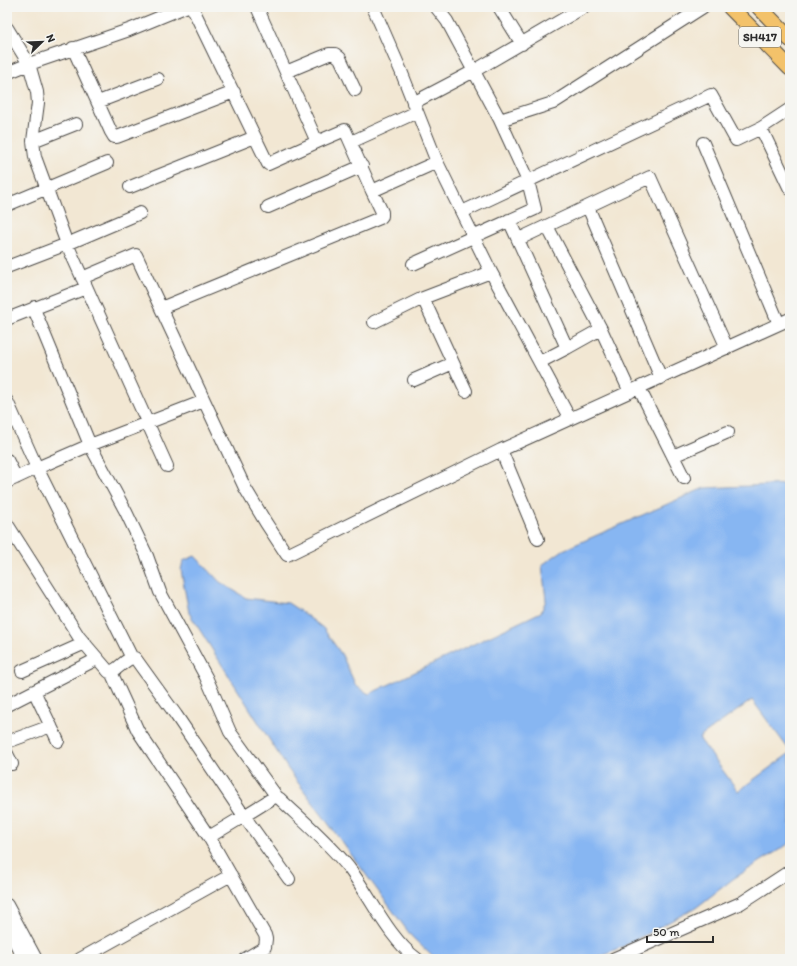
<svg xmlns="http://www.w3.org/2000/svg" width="797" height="966" viewBox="0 0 797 966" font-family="Itim,sans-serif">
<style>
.water{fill:#87b6f2;stroke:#59708e}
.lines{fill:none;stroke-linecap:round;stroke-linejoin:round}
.minor-casing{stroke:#494744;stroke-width:14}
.major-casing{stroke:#494744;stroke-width:17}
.minor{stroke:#fff;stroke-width:12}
.major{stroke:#f3c26a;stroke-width:15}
.labels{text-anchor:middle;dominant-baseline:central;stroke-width:4;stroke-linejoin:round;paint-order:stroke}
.shield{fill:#f6f6f2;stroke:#686867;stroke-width:1}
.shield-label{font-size:12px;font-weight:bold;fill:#2b2b2b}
</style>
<rect width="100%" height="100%" fill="#f6f6f2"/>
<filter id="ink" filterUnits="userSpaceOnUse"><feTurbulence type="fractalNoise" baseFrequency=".025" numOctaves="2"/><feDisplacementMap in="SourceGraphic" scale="8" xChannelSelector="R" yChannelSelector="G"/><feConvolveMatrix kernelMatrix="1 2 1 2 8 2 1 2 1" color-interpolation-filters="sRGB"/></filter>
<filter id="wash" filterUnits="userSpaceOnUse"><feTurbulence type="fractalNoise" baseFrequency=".012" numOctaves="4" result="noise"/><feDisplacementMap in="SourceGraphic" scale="16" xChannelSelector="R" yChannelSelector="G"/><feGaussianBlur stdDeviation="0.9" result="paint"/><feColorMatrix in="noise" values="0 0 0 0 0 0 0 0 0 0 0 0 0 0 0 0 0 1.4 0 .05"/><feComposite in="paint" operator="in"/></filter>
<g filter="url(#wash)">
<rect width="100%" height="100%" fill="#f2e7d3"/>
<path class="water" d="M790,484V751L752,700L699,738L738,791L790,753V843L733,879L697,907L624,946L592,959H439L432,956L412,937L288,769L189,613L181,570L183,561L195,556L220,582L246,598L288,603L303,613L323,628L342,655L356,686L369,694L541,612L546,600L542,565L563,550L704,488Z"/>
</g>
<g filter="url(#ink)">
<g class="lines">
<defs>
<path id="minor" d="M192,7L268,164L317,142L257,7
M373,7L401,71L437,162L491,272L570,419
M436,7L447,21L500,120
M499,7L522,44
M7,28L29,64L7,73
M73,48L111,132L114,137H117L234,92
M286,72L329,54H335L340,58L355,90
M98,102L158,79
M413,103L474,71L584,7
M761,128L790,189
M33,141L76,124
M317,142L345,130L372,191L437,162
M351,142L417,112
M703,143L779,324
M130,187L255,137
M7,205L107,163
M268,207L362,166
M588,207L661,378
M462,212L711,95L736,140L761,128L790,109
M140,213L67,244L167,466
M509,220L567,348L540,362
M547,226L601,329
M519,239L650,177L727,348
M413,264L535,209L528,181L500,120L553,103L703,7
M7,267L67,244L35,157L33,141L38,103L37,92L29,64L129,30L185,7
M82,278L136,255L245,488L266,523L287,555L501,450L790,319
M35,307L34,309L90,445L126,512L147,556L160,592L206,677L230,732L277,797
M161,308L380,218L382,216V212L372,191
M7,319L86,288
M374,322L423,298
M567,348L601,329L630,392
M414,380L453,363
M639,388L684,478
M466,391L423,298L491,272
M7,401L37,468L7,482
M501,450L538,539
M673,456L728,432
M7,460L16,478
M7,524L79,637L109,672C119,671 125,657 135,658L176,715L244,816L273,798L277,797L280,799C303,821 329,843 349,868C370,896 389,939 417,959
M132,658L37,468L90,445L204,401
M22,671L85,643
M111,672L138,731L209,837L265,935L266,939L265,947L245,959
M34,691L58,741
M7,705L97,659
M7,742L51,726
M7,754L12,764
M209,837L244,816L289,879
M7,905L36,959
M7,927L24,959
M80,959L231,875
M613,959L741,903L790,871"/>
<path id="major" d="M730,7L790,68
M759,7L790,39"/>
</defs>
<use href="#minor" class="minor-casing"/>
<use href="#major" class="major-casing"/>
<use href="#minor" class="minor"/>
<use href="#major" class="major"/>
</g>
</g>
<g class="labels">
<rect class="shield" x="739" y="27" width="42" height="20" rx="3"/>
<g class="shield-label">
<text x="760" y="37">SH417</text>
</g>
</g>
<rect width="797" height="966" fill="none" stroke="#f6f6f2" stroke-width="24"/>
<g transform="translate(42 42) rotate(67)" stroke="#f6f6f2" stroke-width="3" paint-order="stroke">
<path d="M0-3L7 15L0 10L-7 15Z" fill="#2b2b2b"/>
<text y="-6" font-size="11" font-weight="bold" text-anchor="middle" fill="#2b2b2b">N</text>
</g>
<path d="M647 936v6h66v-6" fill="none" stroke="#2b2b2b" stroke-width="2"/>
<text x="653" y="936" font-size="12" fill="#2b2b2b" stroke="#f6f6f2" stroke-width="3" paint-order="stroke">50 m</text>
</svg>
